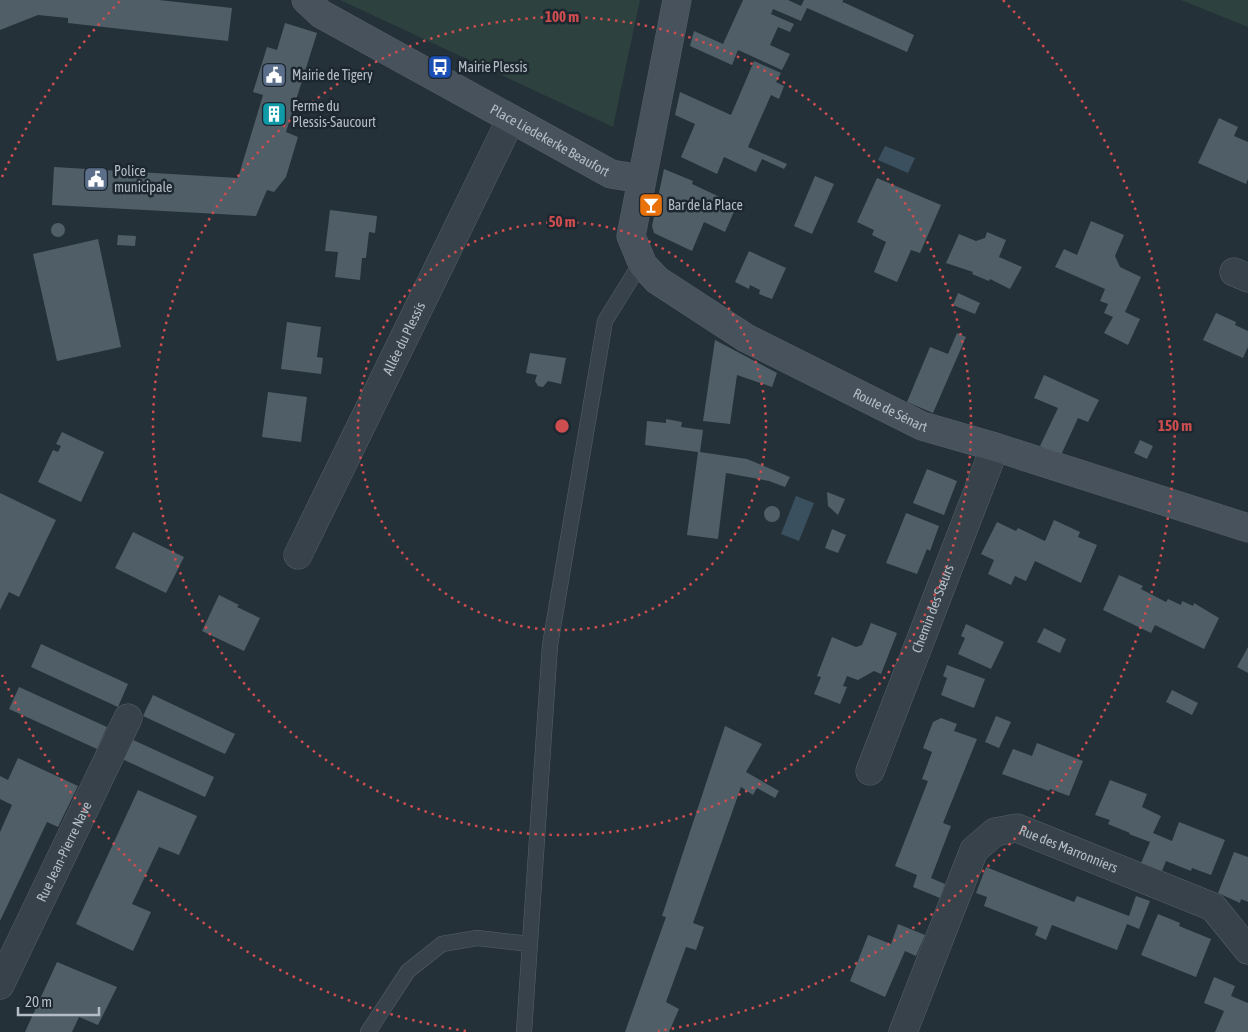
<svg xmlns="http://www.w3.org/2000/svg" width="1248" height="1032" viewBox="0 0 1248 1032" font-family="'Asap Condensed',sans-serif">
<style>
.green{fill:#2d413e}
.water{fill:#3a505f}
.building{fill:#505e67}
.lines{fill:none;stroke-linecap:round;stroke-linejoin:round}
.lane-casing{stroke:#566068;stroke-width:16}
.street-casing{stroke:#566068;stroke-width:29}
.secondary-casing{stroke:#566068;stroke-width:29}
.lane{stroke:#38424a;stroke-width:15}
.street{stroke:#38424a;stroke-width:28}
.secondary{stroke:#47525c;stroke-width:28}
.ring{fill:none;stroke:#ce4d4f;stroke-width:2.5;stroke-dasharray:2.5 5}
.labels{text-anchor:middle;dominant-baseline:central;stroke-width:5;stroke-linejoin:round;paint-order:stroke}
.poi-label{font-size:14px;fill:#b4bdc5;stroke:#1d272f;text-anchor:start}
.street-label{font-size:14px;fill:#b4bdc5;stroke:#1d272f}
.centre{fill:#ce4d4f;stroke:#1d272f;stroke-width:2.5}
.ring-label{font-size:15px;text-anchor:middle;font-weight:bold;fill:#ce4d4f;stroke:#1d272f;stroke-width:5;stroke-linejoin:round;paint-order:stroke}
</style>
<rect width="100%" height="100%" fill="#253139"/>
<path class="green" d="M340,0H640L613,127Z
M1181,0H1248V27Z"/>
<path class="water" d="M885,146L915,158L908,173L878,160Z
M796,496L814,503L799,541L781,534Z"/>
<path class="building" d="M0,0H159L232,8L228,41L68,23V18L38,15L0,30Z
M743,0H788L801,6L804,0H843L842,6L843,2L914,35L907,52L807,8L801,21L773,9L771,14L794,24L790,32L778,27L770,45L790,54L782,70L738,50L732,65L690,46L694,31L723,44Z
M285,23L317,33L286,132L298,137L286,177L274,192L267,190L256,216L52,205L54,167L238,178L263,95L253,92L267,47L277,50Z
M754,61L781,73L776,82L784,86L779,99L771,95L748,147L787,164L784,169L762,159L756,172L724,157L717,174L681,157L695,124L675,115L680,92L731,115Z
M1219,118L1238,127L1234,136L1248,142V179L1246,184L1198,163Z
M664,169L693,181L692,184L737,205L725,232L704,222L692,251L654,233L652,226Z
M815,176L834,184L812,234L794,226Z
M877,178L941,205L920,253L911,250L897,282L874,272L886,242L872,235L874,230L857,222Z
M330,210L377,216L375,233L369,232L366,258H362L360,280L335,277L338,252L325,251Z
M1091,221L1124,235L1115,256L1120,267L1141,277L1125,312L1140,319L1128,345L1104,333L1113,317L1104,313L1108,304L1100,301L1105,289L1055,267L1064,249L1077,255Z
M51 230a7 7 0 1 1 14 0a7 7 0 1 1-14 0Z
M987,232L1006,240L999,257L1022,267L1010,289L990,279L989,281L972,274L973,272L946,263L959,234L976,241L985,238Z
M118,235L136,236L135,246L117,245Z
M98,239L121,347L57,361L33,254Z
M749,251L786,268L772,299L759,294L760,290L750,285L749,289L735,282Z
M958,293L980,303L975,314L953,305Z
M1216,313L1236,322L1235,325L1248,331V347L1243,358L1203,340Z
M287,322L321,327L317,357L323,358L321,374L281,369Z
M957,333L966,337L933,413L907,402L930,347L948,354Z
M715,340L777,373L772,387L737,375L730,424L703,421Z
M530,353L566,358L561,384L548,381L543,387L538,386L535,381L537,375L526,373Z
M1044,375L1099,400L1088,422L1078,418L1061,455L1040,446L1058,408L1034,398Z
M268,392L307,397L301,442L262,437Z
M666,419L682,422L681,427L703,430L700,452L747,459L790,477L785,487L769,481L726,473L718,539L687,535L698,452L645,445L647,421L666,423Z
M62,432L104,452L81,502L38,482L53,450L58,452L61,446L56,444Z
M1140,440L1153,446L1147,459L1134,453Z
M927,469L957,481L944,515L913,503Z
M827,492L845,499L838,515L828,506Z
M0,493L56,520L19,597L9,592L0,610Z
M764 514a8 8 0 1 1 16 0a8 8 0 1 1-16 0Z
M906,513L939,526L930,551L927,549L917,574L886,563Z
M1054,520L1080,532L1078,537L1097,545L1081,583L1035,561L1026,581L1015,576L1011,585L988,574L994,560L981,554L997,522L1016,531L1018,528L1045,541Z
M832,529L846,535L838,553L825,548Z
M133,532L184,557L166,593L115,568Z
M1119,575L1143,586L1141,589L1166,602L1168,599L1181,605L1182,601L1193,606L1194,603L1219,618L1204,649L1155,625L1151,633L1103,610Z
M219,595L239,605L237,607L260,618L244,651L202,631Z
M871,623L897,633L881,674L874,671L858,680L847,676L843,686L847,687L840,704L814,694L821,677L817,676L832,637L856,647L862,645Z
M966,624L1004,642L991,669L958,654L965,638L961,636Z
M1044,628L1066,639L1060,653L1037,642Z
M41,644L128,684L118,707L31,667Z
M1248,647V673L1237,667Z
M947,665L985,679L974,708L941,695L947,678L943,676Z
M19,687L107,727L97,749L9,709Z
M1172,690L1198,703L1192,715L1166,702Z
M153,695L235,734L225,754L143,716Z
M996,716L1011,722L999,748L985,742Z
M941,718L957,724L954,731L977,739L943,823L951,826L931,878L945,884L940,898L913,887L917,875L895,866L928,781L922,779L932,752L923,748L933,722Z
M725,726L762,744L746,772L779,791L775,798L757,788L753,795L741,787L693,923L704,927L696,950L686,947L666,1002L679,1009L669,1032H625L666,917L662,916Z
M131,739L214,777L205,797L122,759Z
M1037,743L1083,761L1069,796L1050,789L1049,791L1002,774L1013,749L1032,756Z
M18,758L78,786L58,827L47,822L0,921V832L12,805L0,799V776L8,780Z
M1110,780L1147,794L1142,807L1161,816L1153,833L1172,841L1179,822L1225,840L1211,875L1192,868L1191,871L1166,861L1162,871L1141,863L1150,842L1129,834L1130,833L1108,824L1110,820L1095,815Z
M138,790L197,816L179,855L159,847L132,904L151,912L133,951L76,924Z
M1234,852L1248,857V902L1241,899L1240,903L1218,893Z
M986,867L1074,902L1077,896L1129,916L1136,896L1150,901L1139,929L1127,924L1117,950L1052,925L1046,940L1035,935L1038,927L984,906L987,897L976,893Z
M1158,914L1180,923L1179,926L1211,939L1196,977L1141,955Z
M898,924L925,935L916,956L905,951L885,997L850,981L868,935L891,944Z
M57,962L117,987L98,1025L79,1017L72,1032H25Z
M1214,977L1235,986L1231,996L1248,1003V1032H1215L1224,1011L1204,1003Z"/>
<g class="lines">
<defs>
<path id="lane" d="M368,1032L408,971L442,944L477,938L530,944
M524,1032L550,645L605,321L634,274L643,265"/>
<g id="street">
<path d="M1234,272L1248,278"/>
<path id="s1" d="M298,555L510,121"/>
<path id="s2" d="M870,771L995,447"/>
<path id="s3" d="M0,985L128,718"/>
<path id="s4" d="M903,1032L974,850L995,832L1017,828L1213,907L1248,950"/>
</g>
<g id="secondary">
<path id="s5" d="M306,0L321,14L611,174L641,179"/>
<path id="s6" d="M677,0L631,236L643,265L657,280L746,338L922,426L995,447L1248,528"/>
</g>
</defs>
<use href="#lane" class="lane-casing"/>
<use href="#street" class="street-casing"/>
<use href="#secondary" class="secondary-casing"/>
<use href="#lane" class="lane"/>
<use href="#street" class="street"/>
<use href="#secondary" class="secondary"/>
</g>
<g class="ring">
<circle cx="562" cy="426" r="204"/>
<circle cx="562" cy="426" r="409"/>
<path d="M466 1031A613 613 0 0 1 2 675M2 177A613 613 0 0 1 121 0M1003 0A613 613 0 0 1 658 1031"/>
</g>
<defs>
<symbol id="bus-square" viewBox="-11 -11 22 22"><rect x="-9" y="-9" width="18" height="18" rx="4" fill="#1a4fb4" stroke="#1d272f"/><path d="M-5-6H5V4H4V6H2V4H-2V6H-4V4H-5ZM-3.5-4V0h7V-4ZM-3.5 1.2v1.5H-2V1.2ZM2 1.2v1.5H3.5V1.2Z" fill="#fff"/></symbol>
<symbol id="civic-square" viewBox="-11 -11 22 22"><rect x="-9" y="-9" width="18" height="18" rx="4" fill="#5c6f8a" stroke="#1d272f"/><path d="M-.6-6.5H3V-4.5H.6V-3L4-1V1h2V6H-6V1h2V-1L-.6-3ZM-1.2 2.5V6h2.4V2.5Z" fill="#fff"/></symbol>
<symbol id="building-square" viewBox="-11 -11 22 22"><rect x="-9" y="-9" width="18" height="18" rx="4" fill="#0f9aa8" stroke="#1d272f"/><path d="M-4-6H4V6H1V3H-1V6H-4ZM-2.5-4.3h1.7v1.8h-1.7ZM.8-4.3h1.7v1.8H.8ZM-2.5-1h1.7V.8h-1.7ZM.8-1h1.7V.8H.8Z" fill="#fff"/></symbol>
<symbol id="bar-square" viewBox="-11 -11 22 22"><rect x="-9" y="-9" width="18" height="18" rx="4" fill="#e8710a" stroke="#1d272f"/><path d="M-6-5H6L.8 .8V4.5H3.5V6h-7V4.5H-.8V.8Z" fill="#fff"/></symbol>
</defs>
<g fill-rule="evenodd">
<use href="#bus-square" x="426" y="53" width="28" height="28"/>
<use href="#civic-square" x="260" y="61" width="28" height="28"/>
<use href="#building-square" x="260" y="100" width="28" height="28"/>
<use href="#civic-square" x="82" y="165" width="28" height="28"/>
<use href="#bar-square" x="637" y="191" width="28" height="28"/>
</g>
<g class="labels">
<g class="poi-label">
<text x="458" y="67">Mairie Plessis</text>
<text x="292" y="75">Mairie de Tigery</text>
<text x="292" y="106">Ferme du<tspan x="292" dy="16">Plessis-Saucourt</tspan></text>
<text x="114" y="171">Police<tspan x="114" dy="16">municipale</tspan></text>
<text x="668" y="205">Bar de la Place</text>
</g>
<g class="street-label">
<text stroke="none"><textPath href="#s5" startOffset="282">Place Liedekerke Beaufort</textPath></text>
<text stroke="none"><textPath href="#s1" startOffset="241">Allée du Plessis</textPath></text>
<text stroke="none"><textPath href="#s6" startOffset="560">Route de Sénart</textPath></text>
<text stroke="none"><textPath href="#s2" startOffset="174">Chemin des Sœurs</textPath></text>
<text stroke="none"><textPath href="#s4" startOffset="301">Rue des Marronniers</textPath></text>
<text stroke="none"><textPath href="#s3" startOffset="148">Rue Jean-Pierre Nave</textPath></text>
</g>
</g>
<circle cx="562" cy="426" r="8" class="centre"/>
<g class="ring-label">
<text x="562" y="22">100 m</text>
<text x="562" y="227">50 m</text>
<text x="1175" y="431">150 m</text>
</g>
<path d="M18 1007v8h81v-8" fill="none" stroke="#b4bdc5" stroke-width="2.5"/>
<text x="25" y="1007" font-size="15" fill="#b4bdc5" stroke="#1d272f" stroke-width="4" paint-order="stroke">20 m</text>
</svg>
